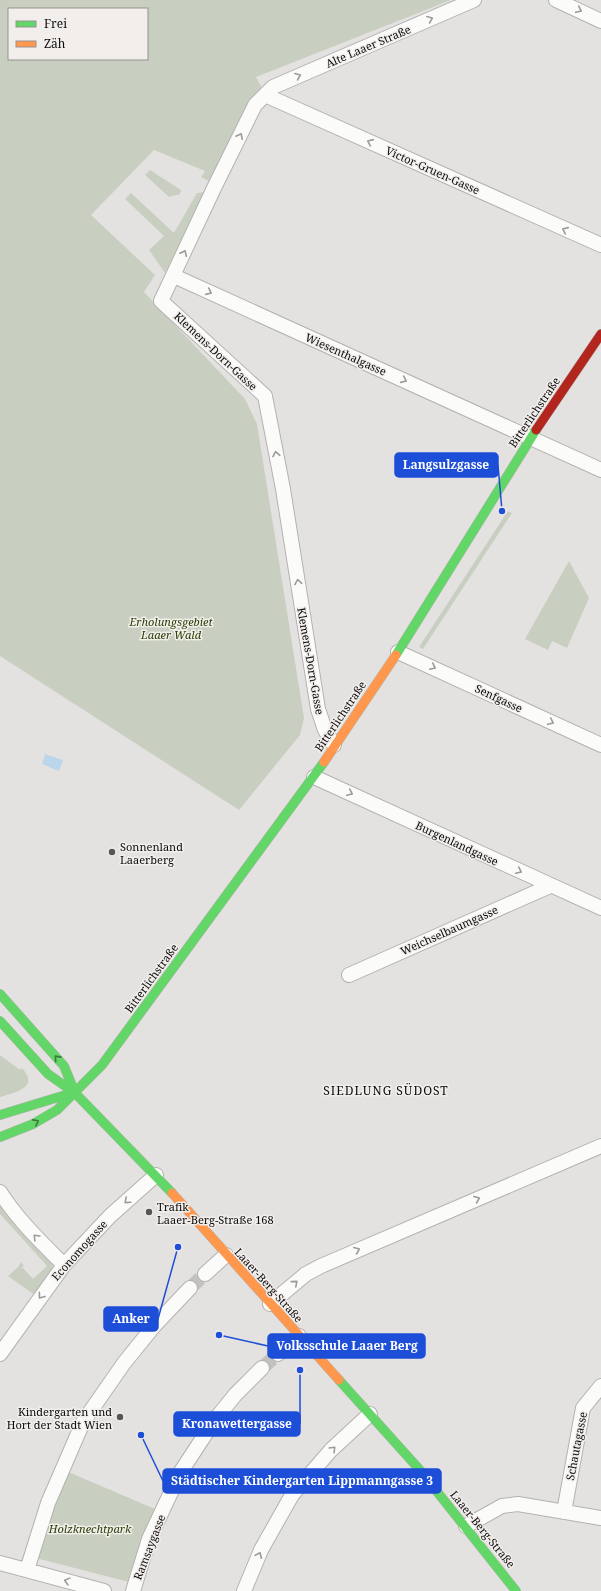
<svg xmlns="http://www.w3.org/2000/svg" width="601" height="1591" viewBox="0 0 601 1591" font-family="'Noto Serif',serif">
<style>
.green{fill:#c8cfc0;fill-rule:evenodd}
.water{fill:#bbd5ea}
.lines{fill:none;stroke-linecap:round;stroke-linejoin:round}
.street-tunnel{stroke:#c4c2c0;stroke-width:14;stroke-dasharray:14 7;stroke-linecap:butt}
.street-casing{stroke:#b4b2b1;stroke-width:16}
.fast-casing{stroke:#b4b2b1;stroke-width:10}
.slow-casing{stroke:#b4b2b1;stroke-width:10}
.jam-casing{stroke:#b4b2b1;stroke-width:10}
.street{stroke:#fbfbfa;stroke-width:14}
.fast{stroke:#63d668;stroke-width:9}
.slow{stroke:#ff974d;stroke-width:9}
.jam{stroke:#b3261e;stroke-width:9}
.oneway{stroke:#9b9b9a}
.oneway2{stroke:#3c7b3e}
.poi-dot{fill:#585655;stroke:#f2eeec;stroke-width:1.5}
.labels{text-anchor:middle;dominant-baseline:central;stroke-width:3;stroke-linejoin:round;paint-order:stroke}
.street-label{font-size:11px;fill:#0c0b0a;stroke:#f2eeec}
.park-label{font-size:11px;font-style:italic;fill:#263f01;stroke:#f2eeec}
.poi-label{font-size:11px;fill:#0c0b0a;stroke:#f2eeec;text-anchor:start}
.neighbourhood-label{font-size:12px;letter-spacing:1px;fill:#0c0b0a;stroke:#f2eeec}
.leader{fill:none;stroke:#1d4ed8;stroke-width:1.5}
.callout-dot{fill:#1d4ed8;stroke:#f2eeec;stroke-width:1.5}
.callout{fill:#1d4ed8;stroke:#1d4ed8;stroke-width:1.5}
.callout-label{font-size:12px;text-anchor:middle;font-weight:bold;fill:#fff}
</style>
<rect width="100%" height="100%" fill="#e4e2e0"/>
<path class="green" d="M0,0H451L256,77L262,88L248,106L209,181L201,177L205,171L154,150L91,215L155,275L144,292L245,399L257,424L304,718L300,735L239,810L0,656ZM9,9H147V59H9Z
M150,170L181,190L180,194L169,197L145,175Z
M206,192L165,273L149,250L164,236L125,199L131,193L174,233L197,193Z
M508,511L512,513L423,649L419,647Z
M569,561L589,598L567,648L552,641L548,650L525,639Z
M0,1055L20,1070L22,1068C40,1088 15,1092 0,1097Z
M0,1200L52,1261L53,1270L36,1296L8,1276L18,1267L21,1262L24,1266L22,1267L33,1279L47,1266L0,1214Z
M66,1471L155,1509L142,1540L129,1582L36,1558L43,1534Z"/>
<path class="water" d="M45,754L63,760L59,771L42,764Z"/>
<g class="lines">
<path class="street-tunnel" d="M190,1288L205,1274
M262,1368L278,1354"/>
<defs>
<path id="street" d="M556,0L601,21
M265,95L601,245
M174,276L601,470
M398,652L601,745
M334,745L325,730L318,709L283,489L265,396L161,301L214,188L255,105L273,87L474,0
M314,777L601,908
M349,975L550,886
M0,1192C17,1219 41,1242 64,1265
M205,1274L226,1255
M270,1304L306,1274L321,1266L601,1146
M0,1354L64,1265L110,1216L156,1175
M278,1354L299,1336
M564,1512L583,1408L601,1386
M466,1526L502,1506L518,1504L601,1518
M0,1563L104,1591
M27,1570L48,1503L83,1422L124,1363L154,1326L190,1288
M133,1591L149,1539L180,1473L214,1421L235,1395L262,1368
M244,1591L261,1550L292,1495L331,1450L370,1414"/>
<path id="fast" d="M396,655L536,430
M0,994L64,1066L75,1093
M0,1021L48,1074L75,1093L172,1193
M0,1115L72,1093
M0,1137L33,1124L57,1110L102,1065L324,762
M339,1380L419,1469L516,1591"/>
<path id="slow" d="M324,762L396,655
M172,1193L339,1380"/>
<path id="jam" d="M536,430L601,334"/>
</defs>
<use href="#street" class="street-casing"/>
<use href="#fast" class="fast-casing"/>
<use href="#slow" class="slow-casing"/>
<use href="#jam" class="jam-casing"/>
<use href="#street" class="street"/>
<use href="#fast" class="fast"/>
<use href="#slow" class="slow"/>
<use href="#jam" class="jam"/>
</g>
<defs><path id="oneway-chevron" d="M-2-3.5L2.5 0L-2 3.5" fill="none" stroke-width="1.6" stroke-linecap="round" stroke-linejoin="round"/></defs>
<g class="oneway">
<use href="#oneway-chevron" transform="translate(579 10) rotate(25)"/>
<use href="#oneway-chevron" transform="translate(430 19) rotate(-23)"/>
<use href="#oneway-chevron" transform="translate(298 76) rotate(-23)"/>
<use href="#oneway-chevron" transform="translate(240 136) rotate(-63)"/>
<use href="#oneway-chevron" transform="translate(370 142) rotate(-156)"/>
<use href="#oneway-chevron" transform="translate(565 230) rotate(-156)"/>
<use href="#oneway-chevron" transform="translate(184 253) rotate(-65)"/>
<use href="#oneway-chevron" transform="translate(209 292) rotate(24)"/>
<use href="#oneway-chevron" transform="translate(404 380) rotate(24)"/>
<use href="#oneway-chevron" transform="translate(276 454) rotate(-101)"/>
<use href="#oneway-chevron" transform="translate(298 582) rotate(-99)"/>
<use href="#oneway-chevron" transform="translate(433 667) rotate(25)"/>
<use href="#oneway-chevron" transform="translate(551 722) rotate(25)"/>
<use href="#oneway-chevron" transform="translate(350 793) rotate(25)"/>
<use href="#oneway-chevron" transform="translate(519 871) rotate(25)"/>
<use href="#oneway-chevron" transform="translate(477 1199) rotate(-23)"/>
<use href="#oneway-chevron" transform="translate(127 1201) rotate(138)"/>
<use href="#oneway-chevron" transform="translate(36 1237) rotate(-134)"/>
<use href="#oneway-chevron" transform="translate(357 1250) rotate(-23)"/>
<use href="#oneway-chevron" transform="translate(295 1283) rotate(-41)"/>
<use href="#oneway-chevron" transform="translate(41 1296) rotate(126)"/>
<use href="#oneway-chevron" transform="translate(333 1449) rotate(-45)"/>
<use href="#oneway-chevron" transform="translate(259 1555) rotate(-66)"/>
<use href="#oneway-chevron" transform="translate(67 1581) rotate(-165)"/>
</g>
<g class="oneway2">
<use href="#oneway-chevron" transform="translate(57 1058) rotate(-132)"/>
<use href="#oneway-chevron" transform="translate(36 1122) rotate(-28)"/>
</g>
<g class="poi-dot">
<circle cx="112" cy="852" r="4"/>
<circle cx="149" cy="1212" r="4"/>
<circle cx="120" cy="1417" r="4"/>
</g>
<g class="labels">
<g class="street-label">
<text transform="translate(368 46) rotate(-23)">Alte Laaer Straße</text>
<text transform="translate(433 170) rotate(24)">Victor-Gruen-Gasse</text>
<text transform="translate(216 351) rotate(43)">Klemens-Dorn-Gasse</text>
<text transform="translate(346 354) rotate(24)">Wiesenthalgasse</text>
<text transform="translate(534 412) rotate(-56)">Bitterlichstraße</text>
<text transform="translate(311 661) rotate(80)">Klemens-Dorn-Gasse</text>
<text transform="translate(499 698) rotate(25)">Senfgasse</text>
<text transform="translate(340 716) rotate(-56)">Bitterlichstraße</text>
<text transform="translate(457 843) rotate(25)">Burgenlandgasse</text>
<text transform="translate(449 930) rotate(-24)">Weichselbaumgasse</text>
<text transform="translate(151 978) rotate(-54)">Bitterlichstraße</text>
<text transform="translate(79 1250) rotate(-48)">Economogasse</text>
<text transform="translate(269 1285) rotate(48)">Laaer-Berg-Straße</text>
<text transform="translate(576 1446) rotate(-79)">Schautagasse</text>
<text transform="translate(483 1529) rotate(51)">Laaer-Berg-Straße</text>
<text transform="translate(149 1547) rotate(-69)">Ramsaygasse</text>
</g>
<g class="park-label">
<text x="171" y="621">Erholungsgebiet<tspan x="171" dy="13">Laaer Wald</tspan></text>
<text x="90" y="1528">Holzknechtpark</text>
</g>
<g class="poi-label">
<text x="120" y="846">Sonnenland<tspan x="120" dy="13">Laaerberg</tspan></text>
<text x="157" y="1206">Trafik<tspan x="157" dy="13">Laaer-Berg-Straße 168</tspan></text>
<text x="112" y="1411" text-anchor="end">Kindergarten und<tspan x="112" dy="13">Hort der Stadt Wien</tspan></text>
</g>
<g class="neighbourhood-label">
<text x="386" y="1090">SIEDLUNG SÜDOST</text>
</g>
</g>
<path class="leader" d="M502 511L498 465M178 1247L158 1319M219 1335L268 1346M300 1370L300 1424M141 1435L163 1481"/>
<g class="callout-dot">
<circle cx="502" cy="511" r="4"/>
<circle cx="178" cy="1247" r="4"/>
<circle cx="219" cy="1335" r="4"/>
<circle cx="300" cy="1370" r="4"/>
<circle cx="141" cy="1435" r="4"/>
</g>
<g class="callout">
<rect x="395" y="453" width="103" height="24" rx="4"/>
<rect x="104" y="1307" width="54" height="24" rx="4"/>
<rect x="268" y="1334" width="157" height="24" rx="4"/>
<rect x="174" y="1412" width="126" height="24" rx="4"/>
<rect x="163" y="1469" width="278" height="24" rx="4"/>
</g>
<g class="callout-label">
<text x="446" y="469">Langsulzgasse</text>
<text x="131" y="1323">Anker</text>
<text x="347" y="1350">Volksschule Laaer Berg</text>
<text x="237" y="1428">Kronawettergasse</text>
<text x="302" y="1485">Städtischer Kindergarten Lippmanngasse 3</text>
</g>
<rect x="8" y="8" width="140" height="52" fill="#f2eeec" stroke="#969392"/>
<rect x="16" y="21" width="20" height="6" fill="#63d668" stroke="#969392"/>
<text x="44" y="28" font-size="12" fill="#0c0b0a">Frei</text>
<rect x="16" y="41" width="20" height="6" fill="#ff974d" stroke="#969392"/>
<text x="44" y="48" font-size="12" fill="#0c0b0a">Zäh</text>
</svg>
